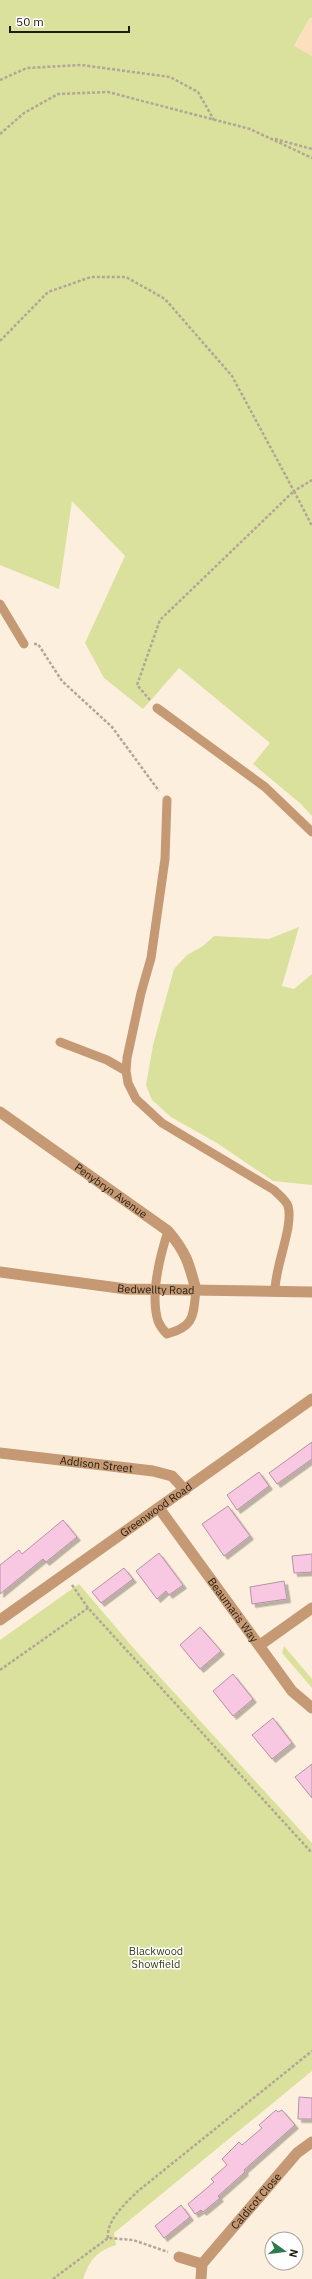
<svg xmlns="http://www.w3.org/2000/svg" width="312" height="2279" viewBox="0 0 312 2279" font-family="'IBM Plex Sans',sans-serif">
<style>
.built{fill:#fcdfbc}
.green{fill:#dae19c}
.building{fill:#f8c8e2;stroke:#b392a4;filter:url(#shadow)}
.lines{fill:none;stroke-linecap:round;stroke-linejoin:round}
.path{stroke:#b2a697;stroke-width:2.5;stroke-dasharray:3 2;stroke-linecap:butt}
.service{stroke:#c59973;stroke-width:9}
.minor{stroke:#c59973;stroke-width:11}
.tertiary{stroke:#c59973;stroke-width:11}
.labels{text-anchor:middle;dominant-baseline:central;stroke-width:3;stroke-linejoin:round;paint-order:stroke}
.street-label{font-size:11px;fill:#231b10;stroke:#fefefe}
.park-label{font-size:11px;fill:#393c19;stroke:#fefefe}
</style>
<defs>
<filter id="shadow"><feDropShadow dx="3.5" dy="3.5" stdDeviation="0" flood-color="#0004"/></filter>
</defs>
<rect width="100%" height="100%" fill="#fdefdd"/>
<path class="built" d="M312,17V56L294,47L309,19Z"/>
<path class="green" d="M0,0H312V17L309,19L294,46L312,56V816L301,804L253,764L270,743L179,668L143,709L104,678L85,643L125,556L72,501L59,589L0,565Z
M299,927L282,986L294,989L312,974V1185L273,1181L217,1143L171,1117L152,1100L146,1085L153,1045L174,969L187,955L203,946L214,936L269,939Z
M79,1584L136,1651L312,1843V2071L114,2233L116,2245C96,2251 90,2260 83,2279H0V1640Z
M284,1646L312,1679V1688L282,1653Z"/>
<path class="building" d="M312,1442V1459L277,1484L269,1473Z
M259,1472L269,1486L237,1510L227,1495Z
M228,1506L250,1536L224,1556L202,1524Z
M63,1520L77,1537L46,1562L43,1559L0,1594V1565L19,1550L22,1554Z
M159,1553L183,1585L169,1595L166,1591L157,1599L136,1571Z
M312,1554V1572L294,1573L292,1556Z
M124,1568L133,1579L101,1603L92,1592Z
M284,1581L287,1599L252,1604L250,1587Z
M200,1627L221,1651L200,1669L180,1645Z
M233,1674L253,1699L233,1716L213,1691Z
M273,1718L292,1743L272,1759L252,1735Z
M312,1764V1798L295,1777Z
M299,2097L312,2098V2119H298Z
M276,2110L278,2112L282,2110L295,2125L244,2170L245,2172L218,2196L220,2198L203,2212L201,2210L195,2214L188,2204L214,2182L211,2179L227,2165L222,2159L239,2142L242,2145L262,2128L259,2125Z
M181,2205L190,2217L164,2238L155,2226Z"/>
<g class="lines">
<path class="path" d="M0,80L27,68L81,65L170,77L198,92L214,120
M0,134L24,113L58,94L108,92L250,129L312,158
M275,139L312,149
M0,341L48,292L91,277H126L165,299L232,376L294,491L312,480
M34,644H38L62,681L112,727L159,791
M150,700L137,685L160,620L294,491L312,526
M72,1585L88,1608L312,1853
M0,1670L88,1608
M108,2238C106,2220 126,2203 138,2191L312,2051
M53,2279L108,2238L133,2240L168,2252"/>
<path class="service" d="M0,604L24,644
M157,708L265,787L312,832
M60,1042L107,1060L126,1071L128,1083L136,1099L162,1123L274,1190C278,1194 286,1200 288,1206C294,1227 274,1268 275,1292
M126,1071L127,1058L141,993L151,958L165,859L167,800
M168,1231C160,1256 150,1295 158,1321C160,1326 164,1331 167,1334C195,1326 193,1316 196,1290"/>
<g class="minor">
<path id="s1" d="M0,1112L168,1231C186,1252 189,1263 196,1290"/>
<path id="s2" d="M0,1453L153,1471L172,1476L185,1490"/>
<path id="s3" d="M159,1508L292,1691L312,1708"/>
<path id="s4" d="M0,1620L312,1399"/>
<path d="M260,1645L312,1608"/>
<path d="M179,2257L202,2264"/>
<path id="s5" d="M201,2279L202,2264L297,2153L312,2142"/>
</g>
<path class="tertiary" id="s6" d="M0,1272L126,1289L312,1292"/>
</g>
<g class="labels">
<g class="street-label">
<text stroke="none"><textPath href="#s1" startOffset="136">Penybryn Avenue</textPath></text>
<text stroke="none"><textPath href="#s6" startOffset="157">Bedwellty Road</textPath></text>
<text stroke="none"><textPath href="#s2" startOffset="97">Addison Street</textPath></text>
<text stroke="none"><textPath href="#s4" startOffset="191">Greenwood Road</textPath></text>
<text stroke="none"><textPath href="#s3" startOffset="126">Beaumaris Way</textPath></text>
<text stroke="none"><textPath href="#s5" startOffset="98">Caldicot Close</textPath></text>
</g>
<g class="park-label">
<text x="156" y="1951">Blackwood<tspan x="156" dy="13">Showfield</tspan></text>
</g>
</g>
<g transform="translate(284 2251) rotate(104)"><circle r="19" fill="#fefefe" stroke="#a6a39f"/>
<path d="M0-3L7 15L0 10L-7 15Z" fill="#2c7b4c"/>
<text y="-6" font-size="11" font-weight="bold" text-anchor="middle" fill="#231b10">N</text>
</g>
<path d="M10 26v6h119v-6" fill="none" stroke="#231b10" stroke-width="2"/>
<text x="16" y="26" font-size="12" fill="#231b10" stroke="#fefefe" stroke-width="3" paint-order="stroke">50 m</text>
</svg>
